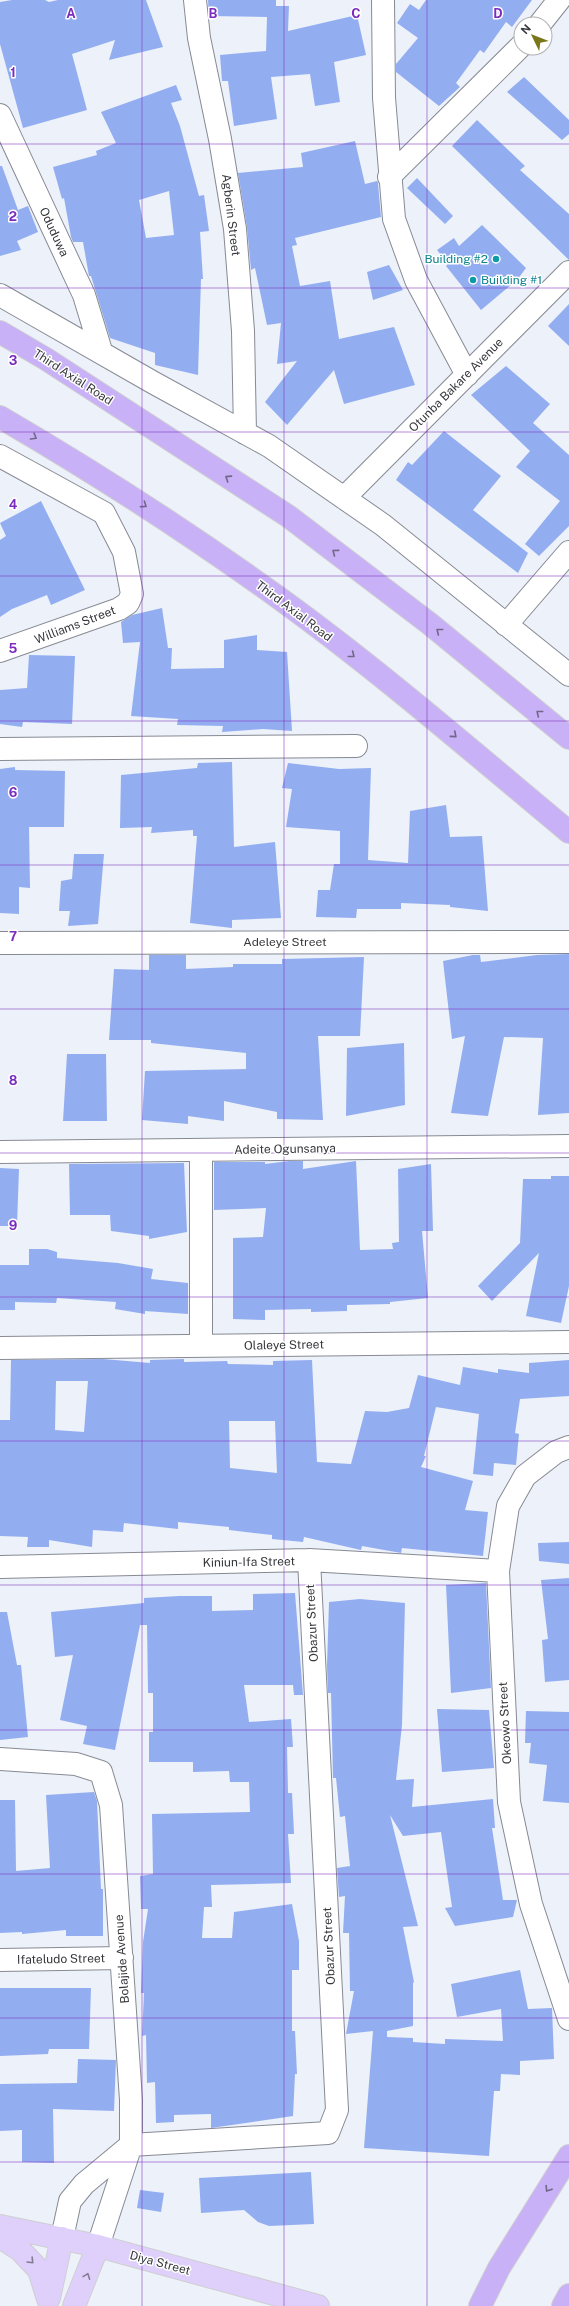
<svg xmlns="http://www.w3.org/2000/svg" width="569" height="2306" viewBox="0 0 569 2306" font-family="'Public Sans',sans-serif">
<style>
.building{fill:#93aef0;fill-rule:evenodd}
.lines{fill:none;stroke-linecap:round;stroke-linejoin:round}
.minor-casing{stroke:#878a93;stroke-width:24}
.major-casing{stroke:#cfcfd0;stroke-width:24}
.highway-casing{stroke:#cfcfd0;stroke-width:24}
.minor{stroke:#fff;stroke-width:22}
.major{stroke:#ded0fa;stroke-width:22}
.highway{stroke:#c8b1f6;stroke-width:22}
.oneway{stroke:#706886}
.oneway2{stroke:#827c91}
.grid{fill:none;stroke:#7b2cbf;stroke-width:1;stroke-opacity:0.55}
.culture-dot{fill:#0f9aa8;stroke:#fff;stroke-width:1.5}
.labels{text-anchor:middle;dominant-baseline:central;stroke-width:3;stroke-linejoin:round;paint-order:stroke}
.street-label{font-size:12px;fill:#36373b;stroke:#fff}
.culture-label{font-size:12px;fill:#0d838f;stroke:#fff;text-anchor:end}
.grid-label{font-size:13px;text-anchor:middle;font-weight:bold;fill:#7b2cbf;stroke:#fff;stroke-width:3;stroke-linejoin:round;paint-order:stroke}
</style>
<rect width="100%" height="100%" fill="#ecf1fa"/>
<path class="building" d="M12,0H45L49,2L58,0H146L163,47L109,60L115,40L72,54L87,110L23,128L0,44V2Z
M208,0H276V6H289L288,31L357,15L366,55L334,62L340,102L315,106L310,74L271,77L277,119L234,126L228,81H222L220,55L266,51L267,17L209,16Z
M426,0H532L512,27L506,22L484,53L480,50L456,83L460,87L439,106L396,72V64L418,38L397,23L410,4L419,10Z
M524,77L569,120V134L562,140L507,92Z
M176,85L182,100L171,103L180,126L199,196L204,195L209,231L200,232L203,279H201L198,375L155,365V353L110,338L91,276H89L83,242H73L71,237L64,198L62,199L53,167L97,155L96,151L116,143L101,112ZM169,191L174,235L146,238L139,200Z
M477,120L525,166L520,170L569,214V260L452,146Z
M355,141L365,184L377,181L378,183L381,217L295,238L297,245L292,246L300,286L330,281L339,339L394,327L415,385L344,404L334,370L287,425L265,402L297,361L277,364L281,323L267,325L255,268L251,270L247,227L238,173L303,167L301,153Z
M0,166H2L18,210L28,206L38,232L17,241L21,250L0,256Z
M417,178L453,216L445,224L407,188Z
M482,225L526,268L517,280L481,310L446,266L448,264L437,250L454,238L459,246Z
M389,265L403,290L373,300L367,272Z
M569,304V346L548,326Z
M506,366L550,404L533,423L569,455V526L539,556L525,544L560,501L516,467L530,451L471,395Z
M444,431L501,476L473,510L528,553L518,573L396,480L408,462L412,465Z
M41,501L85,590L51,605L47,595L12,609L0,617V540L6,536L0,523Z
M162,608L168,648H172L171,669L224,668V640L257,635V650L287,652L292,731L263,729L222,732L223,726L177,725L178,719L131,716L140,642L123,643L121,622L132,615Z
M29,655L75,656L72,724L23,722L22,727L0,724V690L27,688Z
M232,762L234,847L275,842L281,918L232,920V928L190,923L197,836H193V830L151,833L152,827L120,828L121,775L197,768L198,763Z
M288,763L339,769L371,768L368,860L408,863L410,811L446,805L450,837L482,836L488,911L450,907V905L401,903V909H357L356,918L316,917L318,890H330L334,864H340V831L286,827L292,789L282,788Z
M15,767V770L65,771L64,827H29L30,888L19,887V914L0,913V769Z
M74,854H104L98,924L68,926L70,911H59L61,881L72,879Z
M569,954V1113L538,1115L543,1038L504,1037L488,1116L451,1113L465,1036L452,1039L443,961L473,955H480L481,962L537,955Z
M149,955H186V969L233,967V964H282V959L364,957L360,1036H318L323,1120L277,1119V1112L224,1101V1121L188,1116V1124L142,1120L145,1071L246,1069V1053L151,1043V1040H109L114,969L149,970Z
M404,1043L405,1105L346,1116L347,1048Z
M67,1054H106L107,1121H63Z
M289,1161H303V1169L356,1161L360,1250L393,1249L392,1243L399,1242L398,1169L431,1164L433,1231H422L428,1298L390,1302V1304L347,1305V1311L311,1312V1309L265,1310V1320L233,1319V1238L263,1237L266,1208L214,1210V1162H265V1164Z
M184,1163L187,1232L149,1239V1236L111,1231L110,1215H70L69,1164Z
M0,1168L19,1169L17,1226H0Z
M551,1176H569V1286L561,1323L526,1316L539,1253L492,1301L478,1286L520,1243L523,1179H551Z
M29,1249H47L57,1252V1258L118,1263L153,1269L151,1279L188,1283V1314L145,1311V1314L115,1309L116,1302L57,1298L56,1303L15,1302V1310H0V1265H29Z
M103,1359L150,1363V1360L184,1359V1362L227,1361L228,1364L273,1365V1361L312,1360L317,1462L351,1464L365,1411L387,1412L409,1408L418,1375L460,1385L463,1367L498,1373V1369L529,1373V1363L569,1360V1396L520,1399L515,1433L519,1434L516,1465L494,1463L493,1476L473,1474L479,1414L436,1407L424,1456H426L421,1467L473,1481L465,1510L488,1512L483,1556L402,1548L401,1553L362,1546L361,1550L304,1537L303,1542L272,1539V1535L229,1530V1527L178,1522V1529L124,1523L123,1532L93,1530L92,1547L49,1540V1547H27L28,1537L0,1536V1420H10L11,1360ZM56,1381H88L84,1432L55,1430ZM229,1421H275L277,1473L230,1468Z
M569,1542V1564L539,1561L538,1543Z
M569,1578V1680L545,1682L542,1640L548,1639L541,1580Z
M486,1583L491,1688L451,1693L446,1585Z
M295,1593L303,1695H294L293,1685H244L249,1722L291,1719L293,1747H287L288,1793H292L294,1834H288L291,1883L211,1885L212,1907H204L202,1938H232L234,1912L292,1904L299,1941V1970H292V2031H295L297,2074H295L293,2116L211,2128V2114L174,2115V2122L156,2123L155,2082L147,2083L146,2035L142,2036L144,1993H141L143,1942L148,1909H141L140,1876L153,1874L152,1814L250,1812L249,1782H230L229,1771L193,1772V1762H149V1732H153V1693H148L147,1625H140L115,1750L83,1744L87,1726L60,1720L73,1655L55,1657L51,1612L144,1603V1598L179,1596H212V1611L253,1610V1594Z
M360,1599L405,1603L402,1725L396,1780L414,1779L412,1807L493,1799L495,1828H492L503,1900H517L513,1917L455,1926L445,1908L452,1907L441,1832L403,1836L390,1815L418,1926L403,1927L414,1982L413,1983V2026L387,2031V2037L413,2038V2042L445,2044V2039L503,2041L501,2009L457,2017L451,1984L520,1970L528,2009L552,2008L554,2059L520,2061V2075L501,2074L500,2091H494L489,2156L364,2148L373,2031L346,2034L354,1991H350L349,1933H343L345,1896L339,1897L337,1868L350,1866L345,1816L340,1817L336,1778H333L331,1693H328L327,1666L329,1602Z
M0,1612H7L17,1665H21L28,1737L0,1740Z
M437,1709L489,1710L494,1768L442,1772Z
M526,1711L569,1712V1803L543,1801L547,1765L529,1763L531,1743H525Z
M94,1792L97,1801L101,1889H103V1936H66V1930L22,1934V1932L0,1933V1800H15L16,1871L50,1868L46,1795Z
M0,1988H91L89,2049H49L48,2054L0,2056Z
M78,2059L116,2060L114,2111L53,2109L54,2163L22,2162V2130L0,2131V2084L77,2083Z
M311,2172L314,2224L269,2226L258,2222L244,2210L201,2213L199,2178Z
M140,2190L164,2193L161,2212L137,2208Z"/>
<g class="lines">
<defs>
<path id="minor" d="M195,0L199,38L220,139L235,229L243,331L245,433
M383,0L384,98L394,219L416,280L467,375
M540,24L559,0
M0,115L84,295L101,351
M389,177L521,46
M0,295L154,383L269,446L383,525L569,675
M0,456L104,513
M344,498L569,272
M506,625L569,552
M0,651L119,609L128,603L132,594L124,552L104,513
M0,749L356,746
M0,943L569,942
M0,1152L569,1146
M201,1346V1150
M0,1348L569,1342
M569,1447L556,1452L525,1476L508,1506L498,1571L509,1802L531,1904L569,2019
M0,1567L309,1560L498,1571
M0,1759L76,1764L101,1772L111,1805L131,2100V2145L98,2246
M0,1960L122,1958
M62,2238L70,2201L84,2184L131,2145L328,2133L337,2110L309,1560"/>
<path id="major" d="M0,2226L98,2246L318,2306
M0,2237L20,2250L39,2270L48,2299
M49,2298L62,2238
M74,2306L98,2246"/>
<path id="highway" d="M0,332L46,359L288,516L430,624L569,738
M0,417C96,473 189,533 279,598C380,671 474,753 569,832
M480,2306L499,2268L569,2156
M563,2306L569,2295"/>
</defs>
<use href="#minor" class="minor-casing"/>
<use href="#major" class="major-casing"/>
<use href="#highway" class="highway-casing"/>
<use href="#minor" class="minor"/>
<use href="#major" class="major"/>
<use href="#highway" class="highway"/>
</g>
<defs><path id="oneway-chevron" d="M-2-3.5L2.5 0L-2 3.5" fill="none" stroke-width="1.6" stroke-linecap="round" stroke-linejoin="round"/></defs>
<g class="oneway">
<use href="#oneway-chevron" transform="translate(34 437) rotate(30)"/>
<use href="#oneway-chevron" transform="translate(228 478) rotate(-147)"/>
<use href="#oneway-chevron" transform="translate(144 505) rotate(34)"/>
<use href="#oneway-chevron" transform="translate(335 552) rotate(-143)"/>
<use href="#oneway-chevron" transform="translate(439 631) rotate(-141)"/>
<use href="#oneway-chevron" transform="translate(352 655) rotate(38)"/>
<use href="#oneway-chevron" transform="translate(539 713) rotate(-141)"/>
<use href="#oneway-chevron" transform="translate(454 735) rotate(40)"/>
<use href="#oneway-chevron" transform="translate(548 2189) rotate(122)"/>
</g>
<g class="oneway2">
<use href="#oneway-chevron" transform="translate(31 2261) rotate(46)"/>
<use href="#oneway-chevron" transform="translate(87 2276) rotate(-69)"/>
</g>
<path class="grid" d="M142,0V2306M284,0V2306M427,0V2306M0,144H569M0,288H569M0,432H569M0,576H569M0,721H569M0,865H569M0,1009H569M0,1153H569M0,1297H569M0,1441H569M0,1585H569M0,1730H569M0,1874H569M0,2018H569M0,2162H569"/>
<g class="culture-dot">
<circle cx="496" cy="259" r="4"/>
<circle cx="473" cy="280" r="4"/>
</g>
<g class="labels">
<g class="street-label">
<text transform="translate(231 215) rotate(83)">Agberin Street</text>
<text transform="translate(54 232) rotate(65)">Oduduwa</text>
<text transform="translate(73 377) rotate(33)">Third Axial Road</text>
<text transform="translate(456 385) rotate(-45)">Otunba Bakare Avenue</text>
<text transform="translate(294 611) rotate(37)">Third Axial Road</text>
<text transform="translate(75 625) rotate(-21)">Williams Street</text>
<text x="285" y="942">Adeleye Street</text>
<text transform="translate(285 1149) rotate(-1)">Adeite Ogunsanya</text>
<text transform="translate(284 1345) rotate(-1)">Olaleye Street</text>
<text transform="translate(249 1562) rotate(-1)">Kiniun-Ifa Street</text>
<text transform="translate(312 1623) rotate(-93)">Obazur Street</text>
<text transform="translate(505 1723) rotate(-93)">Okeowo Street</text>
<text transform="translate(329 1946) rotate(-93)">Obazur Street</text>
<text transform="translate(61 1959) rotate(-1)">Ifateludo Street</text>
<text transform="translate(122 1959) rotate(-94)">Bolajide Avenue</text>
<text transform="translate(160 2263) rotate(15)">Diya Street</text>
</g>
<g class="culture-label">
<text x="488" y="259">Building #2</text>
<text x="481" y="280" text-anchor="start">Building #1</text>
</g>
</g>
<g class="grid-label">
<text x="71" y="18">A</text>
<text x="213" y="18">B</text>
<text x="356" y="18">C</text>
<text x="498" y="18">D</text>
<text x="13" y="77">1</text>
<text x="13" y="221">2</text>
<text x="13" y="365">3</text>
<text x="13" y="509">4</text>
<text x="13" y="653">5</text>
<text x="13" y="797">6</text>
<text x="13" y="941">7</text>
<text x="13" y="1085">8</text>
<text x="13" y="1230">9</text>
</g>
<g transform="translate(533 36) rotate(313)"><circle r="19" fill="#ffffff" stroke="#afafb1"/>
<path d="M0-3L7 15L0 10L-7 15Z" fill="#7b761a"/>
<text y="-6" font-size="11" font-weight="bold" text-anchor="middle" fill="#36373b">N</text>
</g>
</svg>
